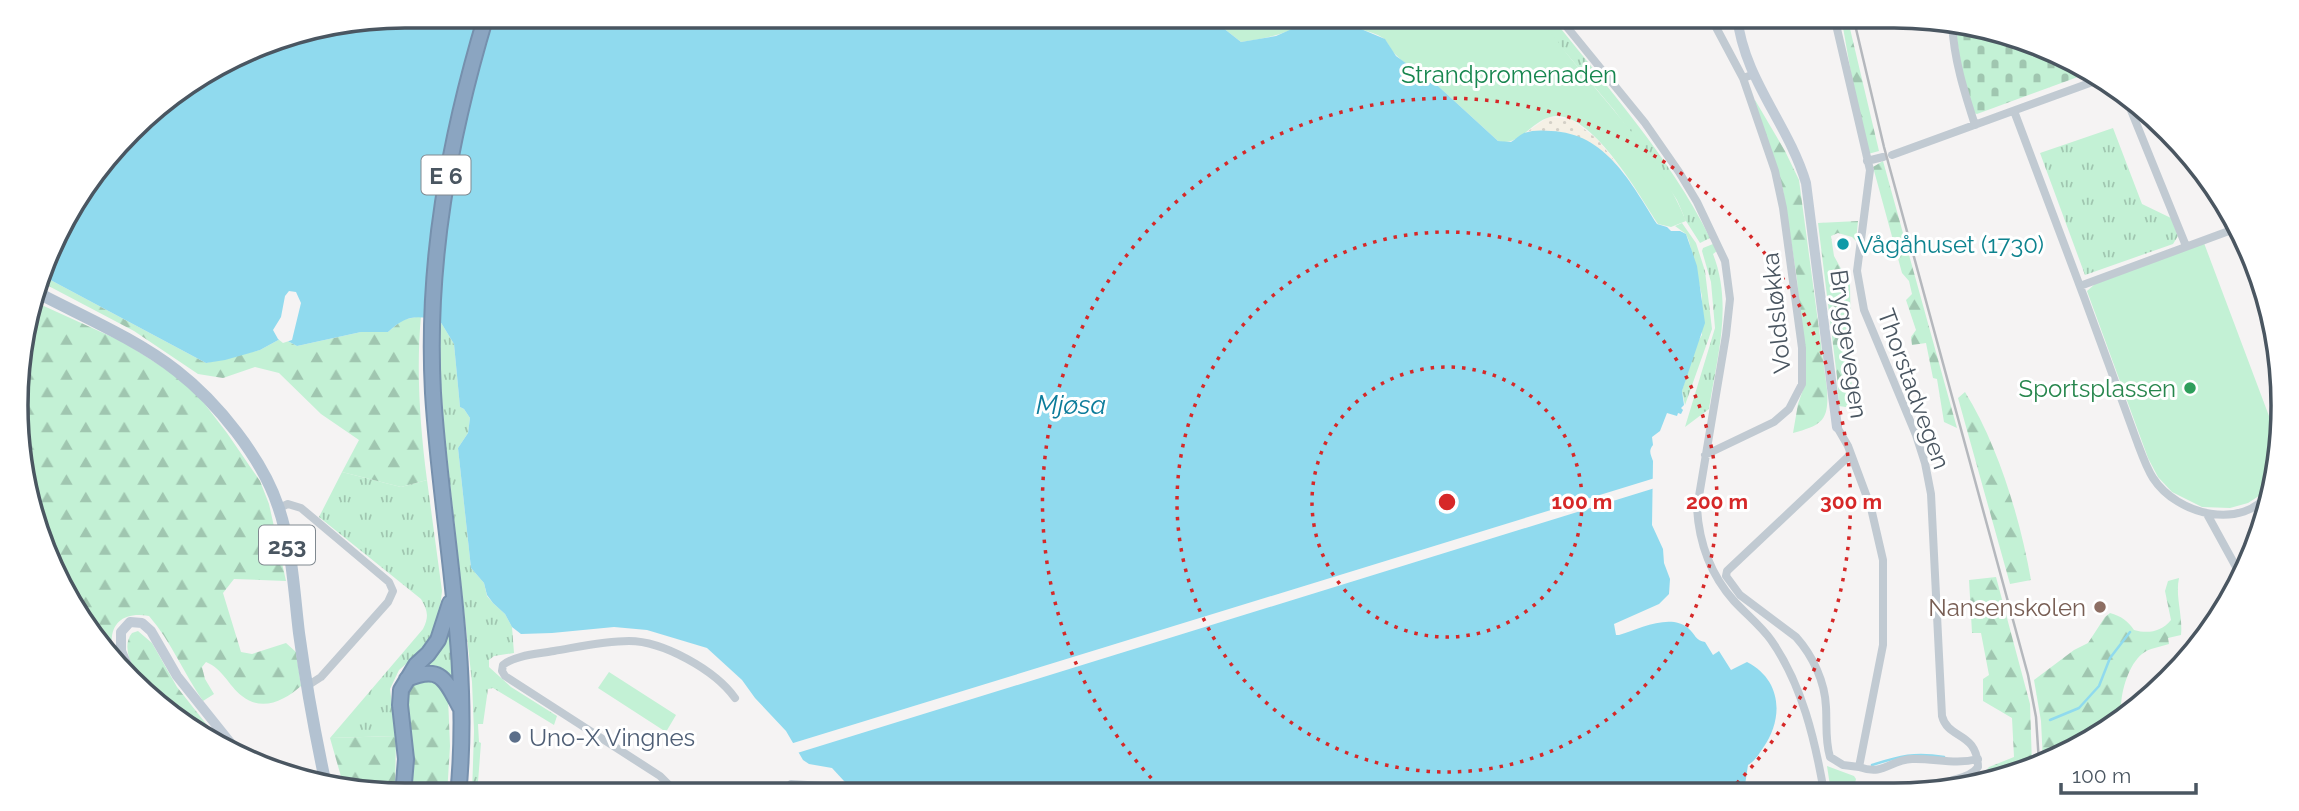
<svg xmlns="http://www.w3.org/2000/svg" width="2299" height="811" viewBox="0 0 2299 811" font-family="Raleway,sans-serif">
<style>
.grass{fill:url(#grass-tufts)}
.forest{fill:url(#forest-firs)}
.sand{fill:url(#sand-dots)}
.cemetery{fill:url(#cemetery-stones)}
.park{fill:#c3f1d5}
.water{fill:#90daee}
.pier{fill:#f5f3f3}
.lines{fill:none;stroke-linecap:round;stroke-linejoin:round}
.stream{stroke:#90daee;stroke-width:2.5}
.highway-casing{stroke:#7690ad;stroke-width:18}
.street{stroke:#c1cad2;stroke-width:8}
.secondary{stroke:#c1cbd6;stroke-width:10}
.primary{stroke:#b3c2d1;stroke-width:12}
.highway{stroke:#8ba5c1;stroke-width:14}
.rail{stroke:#b5b8bd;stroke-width:2.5}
.ring{fill:none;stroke:#d62828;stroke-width:3.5;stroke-dasharray:3.5 7}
.culture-dot{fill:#0f9aa8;stroke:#fff;stroke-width:2.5}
.leisure-dot{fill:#2e9e5b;stroke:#fff;stroke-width:2.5}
.education-dot{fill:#8d6e63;stroke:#fff;stroke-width:2.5}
.service-dot{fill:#5c6f8a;stroke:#fff;stroke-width:2.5}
.labels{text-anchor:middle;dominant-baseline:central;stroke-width:6;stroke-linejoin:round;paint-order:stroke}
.shield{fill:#fff;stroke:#808990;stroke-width:2}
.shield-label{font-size:23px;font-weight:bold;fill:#4a5661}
.park-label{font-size:24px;fill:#17864f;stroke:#fff}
.culture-label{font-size:24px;fill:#0d838f;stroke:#fff;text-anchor:start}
.street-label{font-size:24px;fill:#4a5661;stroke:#fff}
.leisure-label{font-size:24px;fill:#27864d;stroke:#fff;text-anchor:end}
.education-label{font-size:24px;fill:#785e54;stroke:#fff;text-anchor:end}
.service-label{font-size:24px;fill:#4e5e75;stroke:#fff;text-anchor:start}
.water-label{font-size:26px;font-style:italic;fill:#0c7c9b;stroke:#fff}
.rim{fill:none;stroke:#4a5661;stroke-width:3.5}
.centre{fill:#d62828;stroke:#fff;stroke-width:3.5}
.ring-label{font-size:21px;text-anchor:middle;font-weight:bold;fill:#d62828;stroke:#fff;stroke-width:6;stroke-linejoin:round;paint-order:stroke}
</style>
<defs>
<pattern id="grass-tufts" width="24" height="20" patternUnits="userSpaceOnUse" patternTransform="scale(1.75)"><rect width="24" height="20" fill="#c3f1d5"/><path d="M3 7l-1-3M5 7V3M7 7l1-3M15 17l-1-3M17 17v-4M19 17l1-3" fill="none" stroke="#a0c6b0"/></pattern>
<pattern id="forest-firs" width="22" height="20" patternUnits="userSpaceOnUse" patternTransform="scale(1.75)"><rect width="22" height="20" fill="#c3f1d5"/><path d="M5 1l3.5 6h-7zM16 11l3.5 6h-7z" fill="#a0c6b0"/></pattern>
<pattern id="sand-dots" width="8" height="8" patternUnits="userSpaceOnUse" patternTransform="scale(1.75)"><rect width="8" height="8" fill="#f5f0e5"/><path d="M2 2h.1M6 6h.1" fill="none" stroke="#d4d0c7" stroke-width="1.8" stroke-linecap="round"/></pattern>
<pattern id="cemetery-stones" width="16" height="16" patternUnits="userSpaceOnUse" patternTransform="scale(1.75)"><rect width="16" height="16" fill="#c3f1d5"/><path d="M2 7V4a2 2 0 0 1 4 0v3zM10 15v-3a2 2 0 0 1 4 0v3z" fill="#a0c6b0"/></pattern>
</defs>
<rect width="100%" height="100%" fill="#f5f3f3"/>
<path class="grass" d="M1535,16H1551C1607,88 1669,155 1710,238L1700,243L1686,221L1677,200L1643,149L1614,110Z
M2113,128L2142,204L2171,218L2178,236L2173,244L2085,275L2040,153Z
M1682,223L1696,243L1705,271L1712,329L1685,405L1682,391L1695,346L1702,335V296L1689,241L1686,234L1675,226Z
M1713,244L1717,251L1713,254C1733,305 1717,357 1709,409L1685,427L1715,328L1711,282L1702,251L1703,248Z
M440,321L454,344L460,407L464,409L470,418L468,433L458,448L471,568L484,583L487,596L493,603L505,614L512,627L514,653L494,656L489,660V667L511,687L557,716L554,725L493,688L488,689L483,724H478L479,742L481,743L477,795H472L474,731L472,682L444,430L440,370Z
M342,472L401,487L427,480L442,591L438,626L425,648L399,670L390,689L396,736L330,738L423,629C429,617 428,611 421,599L319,517Z
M449,626L454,683L419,667Z"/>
<path class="forest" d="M1841,16H1847L1879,151L1868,154L1858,113Z
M1755,100L1785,151L1799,180L1827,389C1829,420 1823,425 1793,433L1798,404L1805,384L1797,279L1783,190L1755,104Z
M1883,161L1957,428L1944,422L1937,379L1933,378L1926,343L1912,345L1911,337L1916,330L1906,300L1912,294L1909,281L1902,273L1873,167Z
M1858,221L1856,241L1852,237L1838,233L1831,236L1834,256L1850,285L1852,408L1839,406L1837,377L1818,223Z
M43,276L206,363L260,350L282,338L297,346L361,332H388L402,320L421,316C416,370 420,426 427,480L401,487L342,472L359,440L321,414L279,373L255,367L223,378L198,374L134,331L41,282Z
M35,302L123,342L172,373L197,394L227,433L260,481L269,504L286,581L234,579L223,593L241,652L252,654L286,643L296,652L301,686C284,701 262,712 242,696C228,685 223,669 206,662L202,667L205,679L214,694L203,701C184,674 171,641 149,616C120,611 106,627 114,655L82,622L29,506L19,355Z
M1965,392C1998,445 2020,518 2031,580L2010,584L1958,398Z
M1996,577L2030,704L2032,765L1954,789L1956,784L1979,779L1989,767L2014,757L2012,718L1983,701V679L1989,675L1981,633H1972L1969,580Z
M2179,578C2175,597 2183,615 2181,635L2168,638L2169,644C2160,647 2149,648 2142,654C2127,666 2118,700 2122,718L2066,755L2043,762L2041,721L2034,680L2074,650L2088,643L2105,617L2110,613C2121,616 2128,621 2134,630C2148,634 2161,632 2171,620L2165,591L2168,581Z
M138,631L152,643L177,687L222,744C211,740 197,735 187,728C167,713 111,659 132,633Z
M434,677L448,697L450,746L447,795H410C413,782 414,769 413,756C412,734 401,704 413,684Z
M396,736L395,794L344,787L330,738Z"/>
<path class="sand" d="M1548,117L1571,119L1597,139L1622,170C1592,140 1570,129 1527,132Z"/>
<path class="cemetery" d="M1955,24L1994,29L2086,74L1977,114L1974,113L1961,68Z"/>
<path class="park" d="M1208,16H1469L1466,24L1468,25L1475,16H1535C1551,30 1563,50 1577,66C1616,114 1663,163 1686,221L1671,227L1658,224C1640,197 1590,106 1550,117C1531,122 1519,147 1498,141L1438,86C1425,78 1408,67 1396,55C1390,50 1389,43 1383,38C1362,24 1333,29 1309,29C1303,30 1294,28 1288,31C1273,37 1258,40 1241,42Z
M2204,243L2275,432L2272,481L2262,494L2248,503L2230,508L2202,507L2172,492L2158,477L2148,458L2087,291L2095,284Z
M609,672L676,715L666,732L598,688Z
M1827,766L1854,776L1856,779L1853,792H1831Z"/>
<path class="water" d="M405,16H1208L1241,42L1276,36L1294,28L1311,24L1361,29L1385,39L1396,56L1421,74L1428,82L1438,86L1498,141L1511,142C1515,140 1519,135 1524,133C1532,130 1543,130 1551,131C1606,133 1631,183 1657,224L1667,227L1671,231H1680L1686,234L1697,266L1705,323L1682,391L1684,405L1681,408L1683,410L1681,414L1678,413L1677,416L1667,413L1660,431L1652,437L1653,445C1648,451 1651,455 1653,461L1652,525L1663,549L1664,563L1670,579L1669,594L1659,604L1614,624L1616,635H1619C1639,629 1670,613 1688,628C1695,634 1696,641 1705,642L1713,655L1719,651L1731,670L1747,662C1782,680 1784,718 1763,748C1758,755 1756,760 1748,765L1744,792L856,794L832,768L809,764L803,760L786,731L755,698L742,680L707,648L647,630L614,627L552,633L521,634L512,627L505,614L493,603L487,595L484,583L471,568L458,448L468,433L470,418L464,409L460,407L454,344L440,321C416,315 407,315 388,332H361L297,346L282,338L260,350L225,360L206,363L43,276L56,233L148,113L257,45Z"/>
<path class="pier" d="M289,291L296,292L301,303L292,340L283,343L278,339L273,330L281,317L285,296Z
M1655,478V488L794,754L790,744Z"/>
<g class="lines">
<path class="stream" d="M2050,720L2079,708L2099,686L2110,658L2130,632
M1872,765C1900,756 1915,752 1944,757"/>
<defs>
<path id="highway" d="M407,679C441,665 445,679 460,707
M403,795L406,759L400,705L401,690L416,665L428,654L438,640L450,603
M458,795C472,661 441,526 433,393C426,264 449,139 486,16"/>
</defs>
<use href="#highway" class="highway-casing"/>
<path class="street" d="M1558,16L1645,123L1679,172L1697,202L1725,261L1730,299L1726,335L1697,508C1699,543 1710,574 1734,601C1746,614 1761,626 1771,640C1802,684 1815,740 1824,792
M1710,16L1743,78L1752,75
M1834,16L1870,170L1857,271L1864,310L1916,435L1925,463L1931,494L1942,716C1948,740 1977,731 1978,767C1967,782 1945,776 1936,792
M1952,23C1954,60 1964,91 1975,125
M2124,93L2186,246
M2014,111C2046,195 2078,280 2109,365C2118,389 2127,415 2136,439C2141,452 2146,467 2153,478C2177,515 2243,532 2271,491
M1892,155L2098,80
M1867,161L1883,157
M2080,286L2237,228
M1837,427L1848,446L1871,508L1883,560V645L1859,767L1843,765L1830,757C1825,741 1827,724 1826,707C1825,682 1813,656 1796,637L1740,595L1726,576L1727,571L1850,455
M1705,455L1774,422L1789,409L1802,384V348L1783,208L1775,171L1743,78
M279,508L288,504L301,508L389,582L393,591L388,602L321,677L307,686
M2207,514L2241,576
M1859,767C1885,776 1889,760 1912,759C1934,758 1955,765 1978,759
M675,791L660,776L505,676L502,671L503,665C515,655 538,654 554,651C578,647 604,641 629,641C663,641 715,670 735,698
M780,794L791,784L823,786"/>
<path class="secondary" d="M1737,16C1744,80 1788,123 1806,183L1837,427
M129,670L121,651V632L130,622L142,623L151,631L177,676L237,751
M669,795L675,791"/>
<path class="primary" d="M38,293C84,317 136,339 177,371C217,402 262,458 278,506C292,546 294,591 299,633C306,684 315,734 326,785"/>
<use href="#highway" class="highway"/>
<path class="rail" d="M1853,16L1884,147L2028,675L2036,717L2039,763"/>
</g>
<g class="ring">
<circle cx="1447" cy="502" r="135"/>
<circle cx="1447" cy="502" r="270"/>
<path d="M1166 793A404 404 0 1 1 1730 790"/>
</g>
<circle class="culture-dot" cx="1843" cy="244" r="7"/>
<circle class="leisure-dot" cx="2190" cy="388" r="7"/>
<circle class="education-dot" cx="2100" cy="607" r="7"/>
<circle class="service-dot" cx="515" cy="737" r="7"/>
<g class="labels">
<g class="shield">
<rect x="421.5" y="155.5" width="49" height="39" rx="5"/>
<rect x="259" y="525.5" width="56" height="39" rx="5"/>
</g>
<g class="shield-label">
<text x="446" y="175">E 6</text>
<text x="287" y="545">253</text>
</g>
<g class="park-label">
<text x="1509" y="74">Strandpromenaden</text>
</g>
<g class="culture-label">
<text x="1857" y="244">Vågåhuset (1730)</text>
</g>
<g class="street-label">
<text transform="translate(1776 313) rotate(-96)">Voldsløkka</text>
<text transform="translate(1849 344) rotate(82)">Bryggevegen</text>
<text transform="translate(1914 389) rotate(70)">Thorstadvegen</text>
</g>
<g class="leisure-label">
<text x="2176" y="388">Sportsplassen</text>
</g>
<g class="education-label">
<text x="2086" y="607">Nansenskolen</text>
</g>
<g class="service-label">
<text x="529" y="737">Uno-X Vingnes</text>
</g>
<g class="water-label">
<text x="1071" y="405">Mjøsa</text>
</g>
</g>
<path d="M0 0H2299V811H0ZM405 28H1894A377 377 0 0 1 2271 405V406A377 377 0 0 1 1894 783H405A377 377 0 0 1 28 406V405A377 377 0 0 1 405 28Z" fill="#fff" fill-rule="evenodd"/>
<path class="rim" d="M405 28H1894A377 377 0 0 1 2271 405V406A377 377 0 0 1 1894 783H405A377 377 0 0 1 28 406V405A377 377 0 0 1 405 28Z"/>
<circle cx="1447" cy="502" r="10" class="centre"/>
<g class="ring-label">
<text x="1582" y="509">100 m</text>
<text x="1717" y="509">200 m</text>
<text x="1851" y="509">300 m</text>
</g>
<path d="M2061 783v10h135v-10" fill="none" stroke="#4a5661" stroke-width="3.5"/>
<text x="2072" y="783" font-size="21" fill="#4a5661" stroke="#ffffff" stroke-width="5" paint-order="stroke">100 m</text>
</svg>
